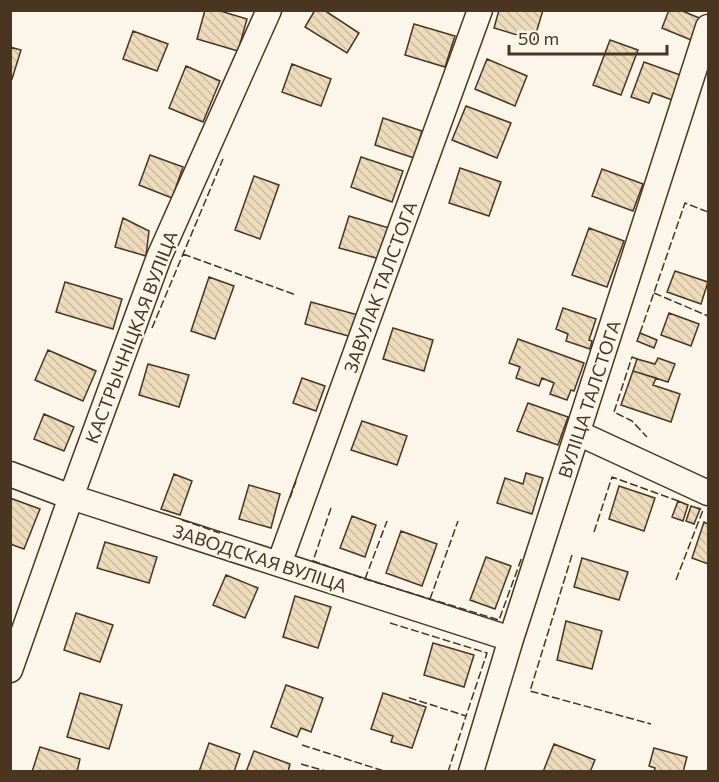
<svg xmlns="http://www.w3.org/2000/svg" width="719" height="782" viewBox="0 0 719 782" font-family="Commissioner,sans-serif">
<style>
.building{fill:url(#building-back-hatch);stroke:#4a3520;stroke-width:1.5}
.lines{fill:none;stroke-linecap:round;stroke-linejoin:round}
.minor-casing{stroke:#4a3520;stroke-width:27}
.minor{stroke:#fbf6e9;stroke-width:24}
.fence{stroke:#4a3520;stroke-width:1.5;stroke-dasharray:8 3;stroke-linecap:butt}
.labels{text-anchor:middle;dominant-baseline:central;stroke-width:4.5;stroke-linejoin:round;paint-order:stroke}
.street-label{font-size:18px;fill:#4a3520;stroke:#fbf6e9}
</style>
<defs>
<pattern id="building-back-hatch" width="6" height="6" patternUnits="userSpaceOnUse" patternTransform="scale(1.5)"><rect width="6" height="6" fill="#ecdcbc"/><path d="M-1 5l2 2M0 0l6 6M5-1l2 2" fill="none" stroke="#ccbda1"/></pattern>
</defs>
<rect width="100%" height="100%" fill="#fbf6e9"/>
<path class="building" d="M205,10H217L247,19L238,51L197,39Z
M315,10H324L359,33L347,53L305,27Z
M499,10H543L534,40L494,28Z
M669,10H680L704,20L696,42L662,28Z
M414,24L455,36L445,67L405,55Z
M133,31L168,44L157,71L123,59Z
M610,40L638,50L621,95L593,85Z
M10,47L21,50L12,79L10,78Z
M487,59L527,76L515,106L475,89Z
M644,62L683,76L675,101L653,93L649,103L631,97Z
M292,64L331,79L321,106L282,92Z
M186,66L220,81L203,122L169,108Z
M466,106L511,123L497,158L452,140Z
M383,118L422,131L414,158L375,145Z
M150,155L183,167L172,198L139,185Z
M361,157L403,171L392,202L351,187Z
M460,168L501,182L489,216L449,203Z
M602,169L643,184L633,211L592,196Z
M254,176L279,185L260,239L235,230Z
M349,216L389,228L380,259L339,248Z
M123,218L149,231L146,256L115,247Z
M589,228L624,241L607,287L572,275Z
M675,271L708,282L701,304L667,292Z
M209,277L234,286L215,339L191,331Z
M65,282L122,299L113,329L56,312Z
M311,302L358,315L352,337L305,324Z
M563,308L596,319L589,340L592,341L590,349L566,341L568,334L556,329Z
M669,313L699,324L691,346L661,335Z
M393,328L433,340L424,371L383,359Z
M640,333L657,340L654,348L637,341Z
M518,339L584,363L574,391L571,390L567,400L550,394L554,383L542,378L539,386L516,378L520,367L509,363Z
M48,350L96,371L83,401L35,380Z
M658,358L675,364L668,382L633,371L637,359L655,364Z
M148,364L189,375L179,407L139,395Z
M633,371L656,378L653,385L680,394L671,422L621,405Z
M302,378L325,386L316,411L293,403Z
M528,403L568,417L558,445L517,431Z
M44,414L74,427L64,451L34,439Z
M362,421L407,436L397,465L351,450Z
M526,473L543,478L532,514L497,503L505,478L523,484Z
M174,474L192,481L180,515L161,509Z
M249,485L280,494L271,528L239,519Z
M619,486L655,498L644,531L609,519Z
M10,498L40,509L24,549L10,544Z
M678,501L688,505L683,521L672,517Z
M691,506L700,509L694,524L686,521Z
M352,516L376,525L365,557L340,548Z
M704,522L708,524V564L692,558Z
M401,531L437,544L422,586L386,573Z
M105,542L157,557L149,583L97,568Z
M486,557L511,566L495,609L470,600Z
M582,558L628,572L619,600L574,587Z
M226,575L258,588L245,618L213,605Z
M295,596L331,607L318,648L283,637Z
M76,613L113,625L100,662L64,650Z
M566,621L602,631L592,669L557,660Z
M433,643L474,655L464,687L424,675Z
M286,685L323,698L311,732L301,728L297,737L271,727Z
M80,693L122,705L109,749L67,737Z
M383,693L426,707L412,748L391,742L393,736L371,729Z
M209,743L240,754L234,772H199Z
M554,744L595,760L590,772H543Z
M40,747L80,759L77,772H32Z
M654,748L687,757L683,772H654L655,768L649,766Z
M254,751L290,764L288,772H246Z"/>
<g class="lines">
<defs>
<path id="minor" d="M578,433L708,493
M10,474L71,497L511,639
M279,564L480,10
M10,670L71,497L159,257L269,10
M471,772L511,639L708,27"/>
</defs>
<use href="#minor" class="minor-casing"/>
<use href="#minor" class="minor"/>
<path class="fence" d="M183,254L296,295
M654,293L708,316
M152,328L223,159
M640,333L685,203L708,212
M637,359L632,357L614,412L632,421L647,437
M290,498L296,481
M331,508L313,561L365,579L499,620L522,557
M182,520L220,533
M594,532L612,477L681,502
M572,555L530,691L651,724
M365,579L387,521
M676,580L703,510L698,508
M430,599L458,521
M390,623L487,653L466,716L407,697
M302,745L387,772
M301,764L329,772
M448,772L466,716"/>
</g>
<g class="labels">
<g class="street-label">
<text transform="translate(380 287) rotate(-70)">ЗАВУЛАК ТАЛСТОГА</text>
<text transform="translate(131 337) rotate(-69)">КАСТРЫЧНІЦКАЯ ВУЛІЦА</text>
<text transform="translate(589 399) rotate(-72)">ВУЛІЦА ТАЛСТОГА</text>
<text transform="translate(260 558) rotate(18)">ЗАВОДСКАЯ ВУЛІЦА</text>
</g>
</g>
<rect width="719" height="782" fill="none" stroke="#4a3520" stroke-width="24"/>
<path d="M509 45v9h158v-9" fill="none" stroke="#4a3520" stroke-width="3"/>
<text x="518" y="45" font-size="18" fill="#4a3520" stroke="#fbf6e9" stroke-width="4.5" paint-order="stroke">50 m</text>
</svg>
